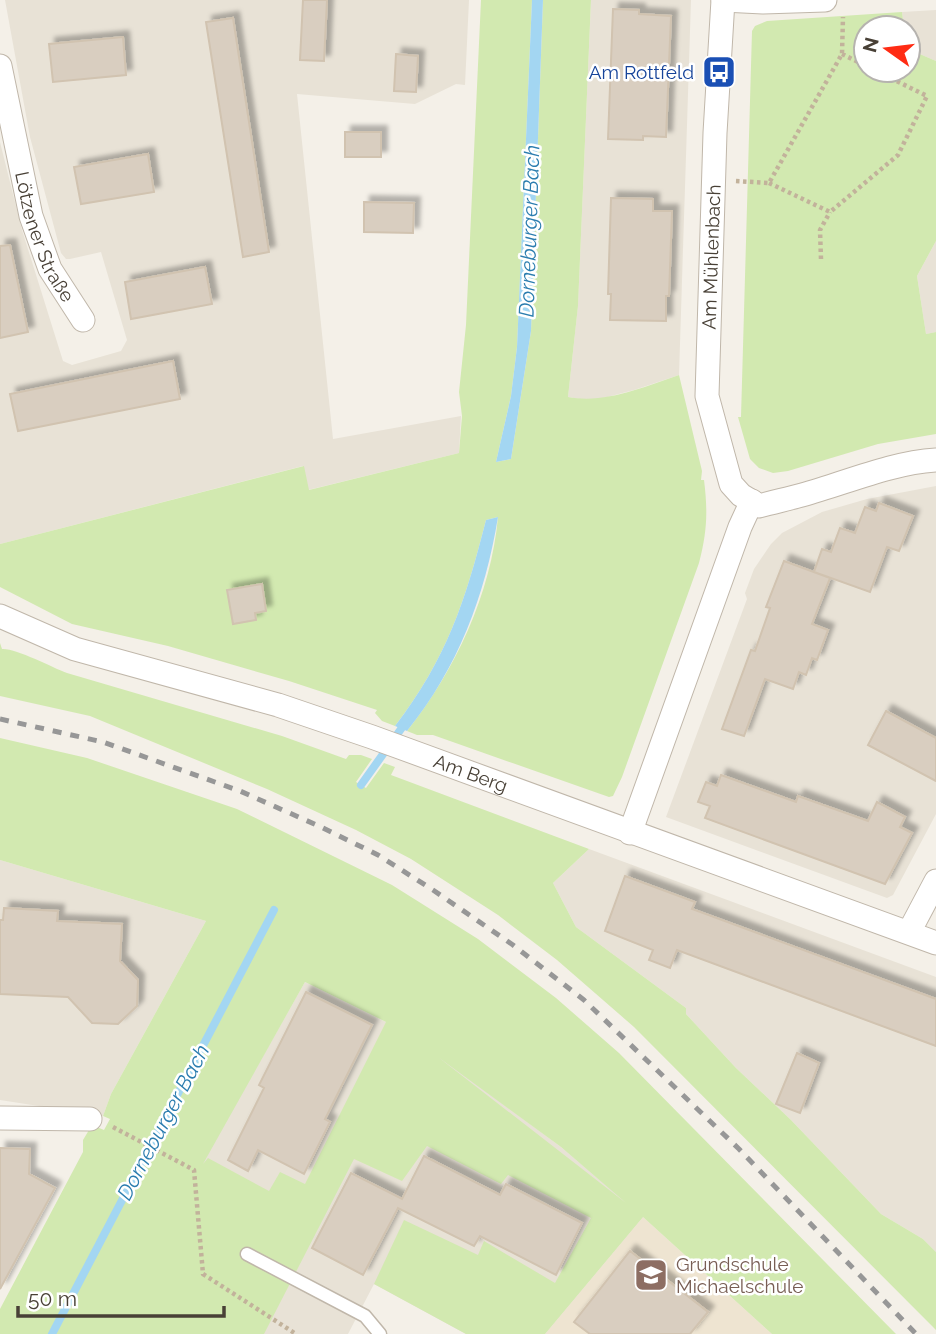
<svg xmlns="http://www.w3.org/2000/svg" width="936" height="1334" viewBox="0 0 936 1334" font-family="Raleway,sans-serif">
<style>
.residential{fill:#e8e2d6}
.education{fill:#eee4d1}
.green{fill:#d2e9b0;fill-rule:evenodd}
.water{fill:#a3d6f2}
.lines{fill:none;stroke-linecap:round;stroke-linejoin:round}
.stream{stroke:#a3d6f2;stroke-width:8}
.building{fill:#d9cec0;stroke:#d1c3b0;stroke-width:2;filter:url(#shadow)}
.service-casing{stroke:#c0b7aa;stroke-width:15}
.minor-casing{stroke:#c0b7aa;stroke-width:25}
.path{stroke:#c2b29b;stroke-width:4.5;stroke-dasharray:3.5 3.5;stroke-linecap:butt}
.service{stroke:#fff;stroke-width:12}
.minor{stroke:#fff;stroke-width:23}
.rail{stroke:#979797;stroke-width:5;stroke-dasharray:9 9;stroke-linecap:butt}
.labels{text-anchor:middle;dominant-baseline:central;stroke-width:5;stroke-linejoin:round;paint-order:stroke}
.transit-label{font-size:19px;fill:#164399;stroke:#fff;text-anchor:end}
.street-label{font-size:19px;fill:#484036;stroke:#fff}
.education-label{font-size:19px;fill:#785e54;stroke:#fff;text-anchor:start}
.water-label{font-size:21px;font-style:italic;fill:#2b7daf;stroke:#fff}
</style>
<defs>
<filter id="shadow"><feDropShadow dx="6" dy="-6" stdDeviation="2" flood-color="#0004"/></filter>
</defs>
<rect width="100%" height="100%" fill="#f4f0e8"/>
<path class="residential" d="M5,0H469L465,85L456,84L415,104L297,94L333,439L461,416L459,453L308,490L303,466L0,544V142L22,230L63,361L72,365L121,351L127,340L101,252L70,259H66L61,253L30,137Z
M591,0H691L679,375L634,390L592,401L568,397L578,306Z
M936,10V61L908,49V28H904L902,12Z
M936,241V332L926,334L917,276Z
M936,486V814L893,895L887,898L666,817L747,599L745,593L754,569L771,544L782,533L822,512L867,499Z
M589,849L936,977V1252L923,1239L881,1214L791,1120L736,1068L686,1014V1008L576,927L553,883Z
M0,860L206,921L111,1094L103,1116L0,1100Z
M305,982L406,1032L561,1147L643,1217L545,1334H466L374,1284L348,1334H118L199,1169Z"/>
<path class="education" d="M643,1217L772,1334H545Z"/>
<path class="green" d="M481,0H532L517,347L511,396L496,462L511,459L531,331L543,0H591L578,306L568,397C606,404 643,387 679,375L702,471L701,480H704C708,512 707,532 699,563L622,777L613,796L609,797L433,735H417L407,731C455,671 491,594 498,517L486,520C465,602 447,658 395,726L382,721L375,713L377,710L289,681L168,646L72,624L0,587V544L304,466L309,490L459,453L462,416L459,392L466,325Z
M902,12L904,28H866V70H908V49L936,61V241L917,276L926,334L936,332V434L878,444L788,471L773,473L759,468L750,459L738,417H741L752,31L755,26L767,21Z
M0,643L2,649C16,648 51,667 67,673L282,736L346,759L349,755H361L372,759L356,782L366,788L384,763L395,767L391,775L589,849L553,883L576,927L686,1008V1014L736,1068L791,1120L881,1214L923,1239L936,1252V1330L634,1027L557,960L498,915L411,859L356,830L267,789L90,716L0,696Z
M0,738L87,758L237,809L392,885L478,939L556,998L619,1053L896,1334H772L643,1217L545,1334H466L374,1284L404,1220L478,1255L484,1241L555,1283L591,1218L508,1175L501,1184L427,1146L402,1181L354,1159L264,1334H0V1309L83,1152V1140L92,1125L104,1130L110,1119L103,1116L111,1094L206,921L0,860ZM305,982L386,1022L305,1184L280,1172L269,1191L208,1158L203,1164ZM438,1057L561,1147L626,1203Z"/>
<path class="water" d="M532,0H543L531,331L511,459L496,462L511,396L517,347Z
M498,517C485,596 458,668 407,731L395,726C447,658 465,602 486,520Z"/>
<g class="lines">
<path class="stream" d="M361,785L406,722
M52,1334L274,910"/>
</g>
<path class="building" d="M303,0H327L324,61L300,60Z
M613,9L639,10V14L671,16L666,137L643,136V140L608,139Z
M233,18L269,252L243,257L206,22Z
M123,37L126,75L53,82L49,44Z
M396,54L418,56L416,92L394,91Z
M345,132H381V157H345Z
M148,154L154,192L81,204L74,167Z
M611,198L653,199V211H672L669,296H666V321L610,320L611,294H608Z
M364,202L414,203L413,233L364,232Z
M10,245L28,332L0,338V246Z
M205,267L212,304L131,319L125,282Z
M173,361L180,399L18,431L10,394Z
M879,503L913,516L899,551L887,547L870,592L814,572L822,549L831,552L840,528L855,533L865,507L876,511Z
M784,561L830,578L812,624L828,630L817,660L812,658L806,675L799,672L793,689L765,679L744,736L722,729L751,650L755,651L770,608L766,607Z
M262,584L266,611L255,613L256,620L233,624L227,590Z
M886,711L936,738V781L868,745Z
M721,775L796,802L798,796L868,821L877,802L905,817L900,827L912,833L885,884L705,818L710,806L698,802L706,782L717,786Z
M625,876L695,902L692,909L936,999V1046L677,950L670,968L649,960L653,950L605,931Z
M4,908L58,911L57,921L122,924L120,961L138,980L137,1006L118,1024L92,1023L68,997L0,994V920H3Z
M306,992L372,1025L325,1119L330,1122L304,1174L258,1150L248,1171L228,1160L264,1088L259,1085Z
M797,1053L819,1063L800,1113L776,1104Z
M0,1148L30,1149L29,1174L55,1188L0,1289Z
M424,1156L500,1195L506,1184L582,1223L556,1275L480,1236L474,1246L398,1208L363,1275L312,1248L351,1173L402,1199Z
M630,1251L708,1312L690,1334H590L574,1322Z"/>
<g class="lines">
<defs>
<path id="service" d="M247,1254L365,1316L380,1334"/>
<g id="minor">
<path d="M723,0L715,133L707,396L731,484L741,495L759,506C773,502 788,499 802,495C846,483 890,463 936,460"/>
<path d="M723,0L763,2L825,0"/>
<path id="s1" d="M0,66L31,216L50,269L83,320"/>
<path id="s2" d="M0,616L75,649L278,705L372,737L936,943"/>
<path d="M630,833L740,527L752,501"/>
<path d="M909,932L936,881"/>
<path d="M0,1118L90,1119"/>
</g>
</defs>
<use href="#service" class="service-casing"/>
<use href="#minor" class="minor-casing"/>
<path class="path" d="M842,54L866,66
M736,181L769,183L842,54L843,17
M769,183L830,212L898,155L927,96L874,70
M821,259L820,230L830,212
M113,1127L194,1170L203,1274L296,1334"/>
<use href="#service" class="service"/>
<use href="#minor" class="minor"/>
<path class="rail" d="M0,719L103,742L240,791L321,827L378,855L433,890L513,945L584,1000L739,1149L916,1334"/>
</g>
<defs>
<symbol id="bus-square" viewBox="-11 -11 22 22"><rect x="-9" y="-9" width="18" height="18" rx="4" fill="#1a4fb4" stroke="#fff"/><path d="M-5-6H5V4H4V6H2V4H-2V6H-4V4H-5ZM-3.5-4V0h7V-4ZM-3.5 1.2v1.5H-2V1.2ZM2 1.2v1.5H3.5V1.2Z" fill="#fff"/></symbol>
<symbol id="school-square" viewBox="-11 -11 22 22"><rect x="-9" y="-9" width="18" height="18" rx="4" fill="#8d6e63" stroke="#fff"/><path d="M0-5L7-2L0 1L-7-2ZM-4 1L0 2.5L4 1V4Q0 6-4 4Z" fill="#fff"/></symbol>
</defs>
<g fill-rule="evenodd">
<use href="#bus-square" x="700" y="53" width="38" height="38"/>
<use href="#school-square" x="632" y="1256" width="38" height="38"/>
</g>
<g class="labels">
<g class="transit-label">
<text x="694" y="72">Am Rottfeld</text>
</g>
<g class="street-label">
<text stroke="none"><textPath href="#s1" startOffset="177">Lötzener Straße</textPath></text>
<text transform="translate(711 257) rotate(-88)">Am Mühlenbach</text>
<text stroke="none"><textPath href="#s2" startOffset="497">Am Berg</textPath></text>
</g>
<g class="education-label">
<text x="676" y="1264">Grundschule<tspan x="676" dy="22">Michaelschule</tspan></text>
</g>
<g class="water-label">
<text transform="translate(529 231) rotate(-88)">Dorneburger Bach</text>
<text transform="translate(163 1122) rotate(-62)">Dorneburger Bach</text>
</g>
</g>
<g transform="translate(887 49) rotate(284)"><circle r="33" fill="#ffffff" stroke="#b6b3af" stroke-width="2"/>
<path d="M0-5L12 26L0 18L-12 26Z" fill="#ff2c14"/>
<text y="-10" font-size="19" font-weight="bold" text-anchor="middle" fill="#484036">N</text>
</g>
<path d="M18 1306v10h206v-10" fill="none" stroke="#484036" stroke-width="3.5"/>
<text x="28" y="1306" font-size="21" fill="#484036" stroke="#ffffff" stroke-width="5" paint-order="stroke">50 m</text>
</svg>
